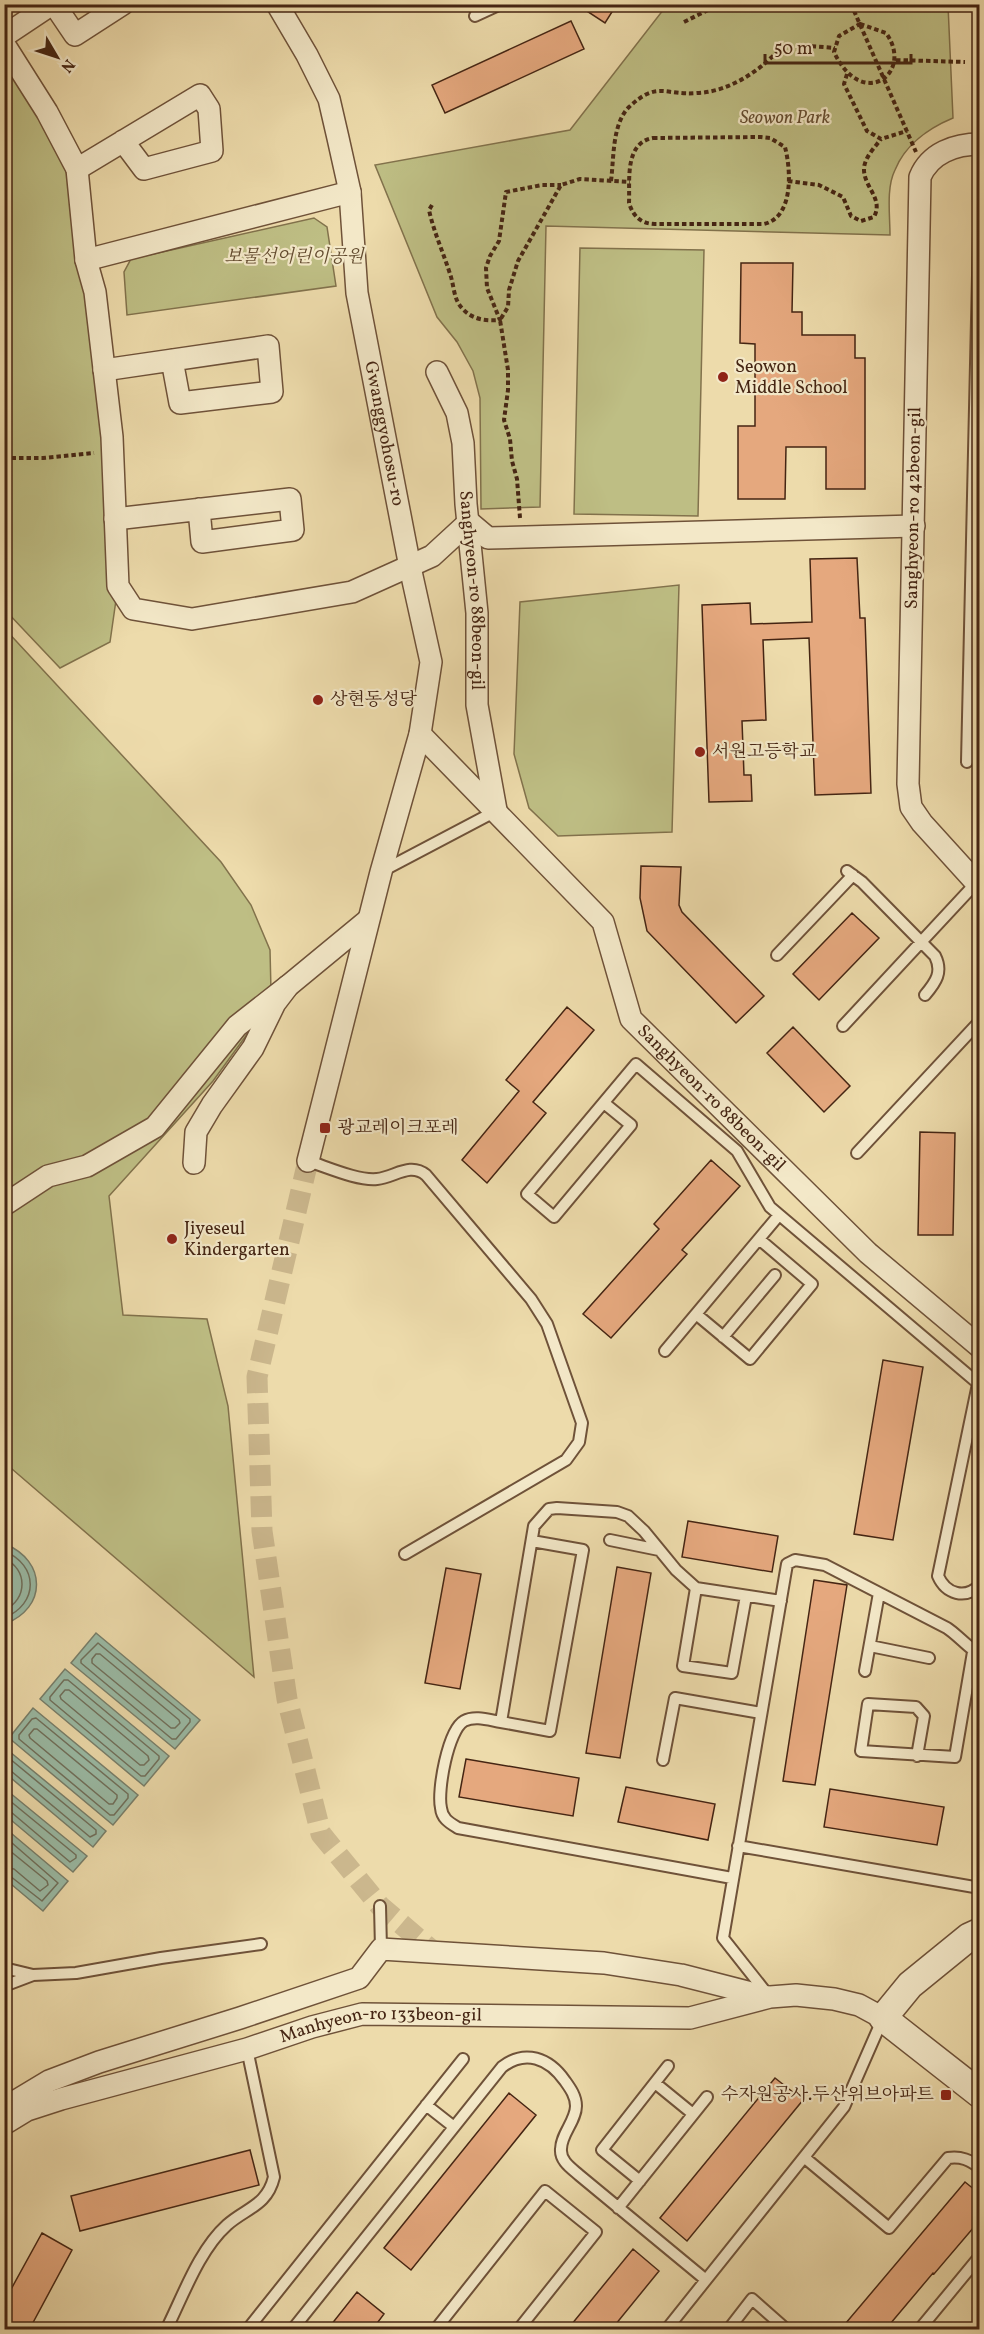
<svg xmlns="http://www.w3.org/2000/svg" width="984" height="2334" viewBox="0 0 984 2334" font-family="Vollkorn,'Noto Serif KR',serif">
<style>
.green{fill:#bebe84;stroke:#82724c;stroke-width:1.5}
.water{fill:#9abba6;stroke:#787f6b;stroke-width:1.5}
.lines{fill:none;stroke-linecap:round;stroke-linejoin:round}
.shore{stroke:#70705c;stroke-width:1.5}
.building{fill:#e5a87e;stroke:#452513;stroke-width:1.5}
.minor-tunnel{stroke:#cbb78d;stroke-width:21;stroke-dasharray:21 10;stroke-linecap:butt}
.service-casing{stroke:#6f5239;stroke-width:14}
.minor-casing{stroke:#6f5239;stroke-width:24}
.tertiary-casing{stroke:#6f5239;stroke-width:30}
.path{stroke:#452513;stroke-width:4;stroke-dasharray:4.5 3;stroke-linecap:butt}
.service{stroke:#f3e8c8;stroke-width:10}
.minor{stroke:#f3e8c8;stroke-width:21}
.tertiary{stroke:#f3e8c8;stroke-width:27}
.poi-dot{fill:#8f2418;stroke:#f3e8c8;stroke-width:2}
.labels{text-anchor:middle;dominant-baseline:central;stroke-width:4.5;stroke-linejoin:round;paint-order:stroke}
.park-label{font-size:18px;font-style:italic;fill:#634b2f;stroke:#f3e8c8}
.poi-label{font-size:18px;fill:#452513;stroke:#f3e8c8;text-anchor:start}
.street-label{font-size:18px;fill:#452513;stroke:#f3e8c8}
</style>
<rect width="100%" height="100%" fill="#eddbab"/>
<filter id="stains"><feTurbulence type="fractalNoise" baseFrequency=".00333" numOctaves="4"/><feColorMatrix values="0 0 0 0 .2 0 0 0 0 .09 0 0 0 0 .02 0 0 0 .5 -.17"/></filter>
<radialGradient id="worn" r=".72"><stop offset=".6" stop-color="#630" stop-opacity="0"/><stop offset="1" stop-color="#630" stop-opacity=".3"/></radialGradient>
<path class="green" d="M667,5H948L953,118C929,128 905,145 895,170C886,188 890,215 890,235L546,226L540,507L481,509L480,398L473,371L457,342L437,317L375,165L570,130Z
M4,44L77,169L118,586L110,642L60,668L5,610Z
M314,218L327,227L336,286L127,315L124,272L131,259Z
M580,248L704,250L698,516L574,514Z
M679,585L672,832L558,836L529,808L514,754L520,602Z
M4,628L221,862L251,905L270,950L271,991L248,1033L213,1081L109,1196L123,1315L207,1319L228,1406L254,1677L5,1463Z"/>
<path class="water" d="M5,1544C47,1561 47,1608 5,1624Z
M96,1633L200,1720L175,1749L71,1663Z
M65,1669L169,1756L144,1786L40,1699Z
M33,1708L138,1795L113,1825L9,1738Z
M4,1747L106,1831L93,1847L5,1773Z
M4,1788L87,1856L73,1872L5,1815Z
M5,1828L68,1881L43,1911L5,1879Z"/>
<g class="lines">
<path class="shore" d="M4,1551C39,1565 39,1604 4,1618
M4,1559C28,1568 28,1600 4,1610
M98,1643L190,1719V1722L176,1739H172L81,1663V1660Z
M96,1654H100L179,1720L180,1723L175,1728H171L92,1663V1659Z
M64,1680H68L159,1756V1759L145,1776H141L50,1700V1697Z
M65,1690H69L148,1756L149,1760L144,1765H140L61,1699L60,1696Z
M36,1718L128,1794V1798L114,1815H110L19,1739V1735L32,1719Z
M34,1729H37L117,1795V1798L113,1804H109L30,1738L29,1735Z
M4,1754L96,1830V1834L90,1837L11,1771L4,1769
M4,1796L76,1855V1858L70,1862L11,1812L4,1811
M4,1836L58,1883L42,1901L10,1876L4,1875
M4,1846L47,1881L48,1885L40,1891L14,1869L4,1867"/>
</g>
<path class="building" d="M576,4H617L605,23Z
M571,21L584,49L445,113L432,85Z
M741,263H793L792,312H802V335H855V358H865V489H826V447H786L785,499H738V426H755V344L740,343Z
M857,558L860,618H865L871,793L815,795L809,638L763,640L766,720L742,721L744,775H751L752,801L709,802L702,605L750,603L751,624L812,622L810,559Z
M641,866L681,867L679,905L682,912L764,996L736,1023L647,931L640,898Z
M852,913L879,938L819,1000L793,974Z
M567,1007L594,1030L533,1102L546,1113L487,1183L462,1160L519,1091L506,1080Z
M793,1027L850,1086L824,1112L767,1053Z
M920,1132L955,1133L953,1235H918Z
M711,1160L740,1186L682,1250L687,1254L611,1338L583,1314L659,1229L654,1224Z
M883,1360L923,1367L893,1540L854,1534Z
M688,1521L778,1536L772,1572L682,1557Z
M617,1567L651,1573L620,1758L586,1753Z
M446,1568L481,1574L460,1689L425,1683Z
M814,1580L847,1585L815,1785L783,1781Z
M466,1759L579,1778L573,1816L459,1797Z
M626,1787L715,1804L708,1840L618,1822Z
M830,1789L944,1807L937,1845L824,1827Z
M775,2078L803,2100L687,2241L660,2218Z
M509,2093L536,2115L411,2270L384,2248Z
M250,2150L259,2185L80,2231L71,2196Z
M965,2182L980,2194V2220L934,2274L933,2273L885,2330H840Z
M42,2233L72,2250L29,2330H4V2302Z
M633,2249L659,2271L611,2330H567Z
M357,2292L384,2314L372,2330H327Z"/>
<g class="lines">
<path class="minor-tunnel" d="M308,1161L257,1377L262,1531L287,1699L321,1834L380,1906L434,1952"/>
<defs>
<path id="service" d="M482,4L475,16L501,4
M967,762L980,187
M384,870L496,811
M847,871L862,882L935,956C943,972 936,982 925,995
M777,955L853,875
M843,1026L976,883
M604,1103L631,1125L554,1217L527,1194L636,1064L737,1151L770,1207L980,1385
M857,1153L980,1021
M308,1161C327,1167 358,1181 377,1179C395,1177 410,1162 426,1175L531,1299L547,1324L582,1423L579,1442L566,1460L405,1554
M696,1314L750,1359L812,1284L759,1239
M723,1337L775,1275
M665,1351L779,1215
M978,1384L938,1576C946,1594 965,1600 980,1585
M610,1540L659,1550
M696,1588L683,1666L732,1673L746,1596
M870,1646L929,1658
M865,1671L879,1593
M501,1722L550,1731L583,1550L532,1541
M917,1756L924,1716L916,1707L868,1704L861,1751L955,1757L973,1652
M663,1760L675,1698L761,1713
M738,1846L980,1888
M732,1878L458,1828C450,1823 442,1819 441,1808C437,1791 448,1730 464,1721C475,1715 489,1720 501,1722L534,1526L549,1509L557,1508L617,1512L628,1516L644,1531L676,1570L696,1588L781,1601
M380,1906L381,1949
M4,1968L33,1975
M4,1986L33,1975L76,1973L161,1958L261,1944
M768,1995L723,1938L787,1564L795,1560L825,1565L947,1628C958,1635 972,1652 980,1653
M655,2083L693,2114
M426,2105L454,2127
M805,2158L889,2228L948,2158C961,2156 970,2160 980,2168
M640,2181L602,2150L668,2066
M618,2208L707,2097
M166,2330C183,2296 199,2250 227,2225C246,2208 267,2206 274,2177L247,2049
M247,2330L463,2059
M292,2330L502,2067C525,2049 549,2058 565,2081C570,2088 576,2096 576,2106C576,2121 561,2134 561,2149C560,2161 571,2168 579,2175L706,2280
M435,2330L545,2191L596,2232L518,2330
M666,2330L844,2107L883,2018
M728,2330L752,2299L787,2330
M919,2330L980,2256"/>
<g id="minor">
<path d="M54,4L75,35L123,4"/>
<path id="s1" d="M277,4L307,55L329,99L338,138L350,192L357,293L410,567L431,662L420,734L381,872L308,1161"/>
<path d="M4,36L52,4"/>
<path d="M4,44L47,112L77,169L86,260L95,292L112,437L118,586L133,609L192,619L352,592L432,556L469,522L488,538L914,526"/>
<path d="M980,144C955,144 930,153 920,177L908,784L911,807L922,823L980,887"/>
<path d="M77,169L200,95L209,109L212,151L144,169L123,141"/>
<path d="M86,260L350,192"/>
<path d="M104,370L268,346L272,392L180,403L172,360"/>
<path id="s2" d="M437,372L457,413L463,443L466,504L477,613V705L496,810"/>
<path d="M115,519L290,499L293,530L202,542L199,509"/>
<path id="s3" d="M420,734L603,922L631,1019L868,1253L980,1347"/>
<path d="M194,1163L196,1132L212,1105L253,1048L275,1003L288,986L368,920"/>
<path d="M4,1205L48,1176L87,1166L155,1127L237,1026L288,986"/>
<path d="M4,2108L49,2081L99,2062L240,2018L359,1978L381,1949L604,1963L681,1975L767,1997"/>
<path id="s4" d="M4,2124L27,2110L61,2099L247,2049L312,2027L362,2014L690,2018L770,1997L796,1995L834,1999L859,2005L883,2018"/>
</g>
<path id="tertiary" d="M980,1932L969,1937L910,1985L883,2018L980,2094"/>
</defs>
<use href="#service" class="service-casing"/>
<use href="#minor" class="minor-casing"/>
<use href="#tertiary" class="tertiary-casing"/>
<path class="path" d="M851,4L916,152
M684,22L720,4
M860,24L886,33C915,73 862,112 834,52L839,36Z
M896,60L965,62
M847,74L844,84L867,131L881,139L907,131
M653,138L761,137L770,138L785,147C791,170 794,217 764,224H655C641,224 633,216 629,203C630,181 624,143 653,138Z
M611,181C614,158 612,124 629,107C658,80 665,96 697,93C722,92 744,80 763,65C770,59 777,51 785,49C800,44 820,47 835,48
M788,181L819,185L843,197L851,216L861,221L874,217C884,198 863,187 864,168C865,157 875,147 881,139
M432,205L429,210C434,233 444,254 451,277C454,287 454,300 462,308C472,320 486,321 500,320L487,288L486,268L490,256L499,241L506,192L542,185H561
M4,458H43L94,453
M520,518L517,479L512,461L510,439L504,420L508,390V370L500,320L508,307L509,290L518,261L561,185L580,179L630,182"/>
<use href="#service" class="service"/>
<use href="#minor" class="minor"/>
<use href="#tertiary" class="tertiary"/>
</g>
<g class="poi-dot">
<circle cx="723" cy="377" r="6"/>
<circle cx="318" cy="700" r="6"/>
<circle cx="700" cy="752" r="6"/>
<rect x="319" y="1122" width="12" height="12" rx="3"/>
<circle cx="172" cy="1239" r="6"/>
<rect x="940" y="2089" width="12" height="12" rx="3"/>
</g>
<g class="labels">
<g class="park-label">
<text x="785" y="118">Seowon Park</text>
<text x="294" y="257">보물선어린이공원</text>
</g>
<g class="poi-label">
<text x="735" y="367">Seowon<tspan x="735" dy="21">Middle School</tspan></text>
<text x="330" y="700">상현동성당</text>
<text x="712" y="752">서원고등학교</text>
<text x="337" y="1128">광교레이크포레</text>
<text x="184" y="1229">Jiyeseul<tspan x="184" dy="21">Kindergarten</tspan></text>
<text x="934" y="2095" text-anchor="end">수자원공사.두산위브아파트</text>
</g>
<g class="street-label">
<text stroke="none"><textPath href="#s1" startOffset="448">Gwanggyohosu-ro</textPath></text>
<text transform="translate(914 508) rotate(-89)">Sanghyeon-ro 42beon-gil</text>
<text stroke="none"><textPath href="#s2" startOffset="224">Sanghyeon-ro 88beon-gil</textPath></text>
<text stroke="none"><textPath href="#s3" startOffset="476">Sanghyeon-ro 88beon-gil</textPath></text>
<text stroke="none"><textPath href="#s4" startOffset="393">Manhyeon-ro 133beon-gil</textPath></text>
</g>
</g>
<rect width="984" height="2334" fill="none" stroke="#eddbab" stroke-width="24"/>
<rect x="6" y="6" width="972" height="2322" fill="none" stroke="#452513" stroke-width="3"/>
<rect x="12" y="12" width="960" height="2310" fill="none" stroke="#452513" stroke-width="1.5"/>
<g transform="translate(57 57) rotate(129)" stroke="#f3e8c8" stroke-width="4.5" paint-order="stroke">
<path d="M0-4.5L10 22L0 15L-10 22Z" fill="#452513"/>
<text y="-9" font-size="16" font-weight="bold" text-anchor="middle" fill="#452513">N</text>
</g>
<path d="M765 54v9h146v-9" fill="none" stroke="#452513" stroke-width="3"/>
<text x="774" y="54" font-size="18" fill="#452513" stroke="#f3e8c8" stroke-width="4.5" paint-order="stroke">50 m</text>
<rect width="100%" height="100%" filter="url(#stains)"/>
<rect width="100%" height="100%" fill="url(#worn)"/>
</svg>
